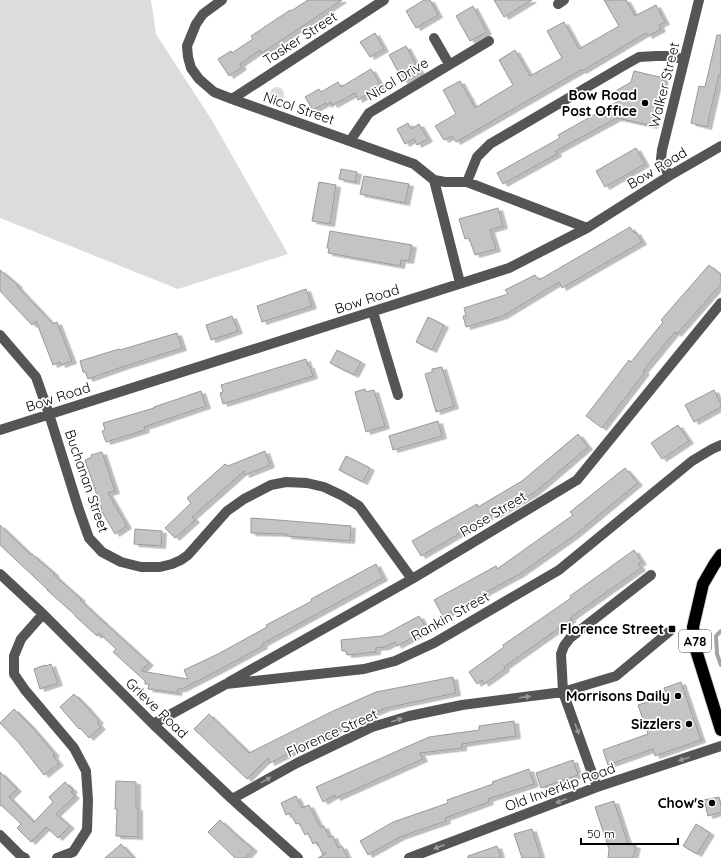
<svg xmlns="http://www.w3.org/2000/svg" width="721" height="858" viewBox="0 0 721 858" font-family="Quicksand,sans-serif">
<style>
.green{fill:#dcdcdc}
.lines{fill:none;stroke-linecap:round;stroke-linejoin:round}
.stream{stroke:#a3a3a3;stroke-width:4}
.building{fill:#c4c4c4;stroke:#999;filter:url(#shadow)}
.highway-casing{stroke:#dbdbdb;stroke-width:14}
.minor{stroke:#555;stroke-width:10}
.highway{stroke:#000;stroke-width:12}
.oneway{fill:#999}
.poi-dot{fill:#000;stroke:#fff;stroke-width:1.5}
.labels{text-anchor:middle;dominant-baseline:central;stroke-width:3.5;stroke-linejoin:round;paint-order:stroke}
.shield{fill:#fff;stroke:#4c4c4c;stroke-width:1}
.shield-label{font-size:13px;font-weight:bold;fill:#000}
.street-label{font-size:14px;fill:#000;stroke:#fff}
.poi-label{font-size:14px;font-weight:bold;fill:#000;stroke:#fff;text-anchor:end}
</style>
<defs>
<filter id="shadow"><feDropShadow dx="4.5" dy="2.5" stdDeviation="0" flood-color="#0004"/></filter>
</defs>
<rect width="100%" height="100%" fill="#fff"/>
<path class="green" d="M0,0H151L156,34L213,122L288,254L178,289L0,218Z
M270 94a7 7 0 1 1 14 0a7 7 0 1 1-14 0Z"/>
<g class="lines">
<path class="stream" d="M721,631L716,636L717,654L721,665"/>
</g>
<path class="building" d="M308,0H342L262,53L260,50L240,64L242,67L229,76L218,59L231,51L232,53L253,39L251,36L290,10L291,11Z
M424,0H430L438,15L416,28L406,11Z
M494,0H532L504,17Z
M604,0H626L635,16L656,5L665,22L659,25L661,29L648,36L646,33L582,71L581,70L456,142L452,136L444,140L435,126L456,114L443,90L460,81L475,108L488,100L513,85L499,60L515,50L530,76L562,58L547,31L564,22L579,49L619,26Z
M473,6L487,32L470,41L456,16Z
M375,33L384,49L370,57L360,42Z
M717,35H721V75L719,74L707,127L691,123L699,86L705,87Z
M406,46L420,72L403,81L389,55Z
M371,69L381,86L358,100L355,93L333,105L331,102L327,105L326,103L313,110L305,97L319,89L321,92L338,82L341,87Z
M634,71L664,78L653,126L617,118L556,151L557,154L503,184L497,173L560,138L558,135L617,102L612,93L631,82Z
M408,123L411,129L419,124L428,139L417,145L414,139L405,144L397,129Z
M636,148L645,164L605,187L596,171Z
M341,169L357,172L355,182L339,179Z
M364,176L409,184L405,203L360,194Z
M319,182L336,185L330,224L312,221Z
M498,208L503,226L490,230L496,249L475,255L469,238L465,239L459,219Z
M630,227L634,233L636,232L642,242L562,288L559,282L503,316L466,327L463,316H466L464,308L508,294L505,290L535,275L539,280Z
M330,231L412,245L409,261L401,260L400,266L328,253L329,248H327Z
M709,265L721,275V284L677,334L675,332L643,371L645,372L602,428L586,416L629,360L631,362L663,322L661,320Z
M0,270L18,285L17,286L53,324L57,322L72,361L61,365L60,362L53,365L36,321L32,325L0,291Z
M306,289L312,306L262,322L257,306Z
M232,316L238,331L211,340L206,325Z
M428,317L444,325L432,350L416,342Z
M177,333L182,348L122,367L88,379L85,372H83L80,361L119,349L120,350Z
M337,350L361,362L354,375L330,363Z
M306,359L308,366H310L313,376L223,404L220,393L223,392L221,385Z
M442,367L454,406L436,412L425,374L432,372V369Z
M365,389L366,392L374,390L385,426L366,432L355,392Z
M714,390L721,404V407L694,422L685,405Z
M201,391L206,406L144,427L145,430L106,442L102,431L105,430L103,423L154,408V407Z
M438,421L442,436L393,450L389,436Z
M678,425L689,441L662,459L651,443Z
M578,434L588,447L534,493L494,516L493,514L421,556L412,541L477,504L478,507L522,481Z
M265,451L270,465L245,475L244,471L192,517L195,520L175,538L165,528L191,503L187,498L225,464L228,466Z
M102,452L115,491L108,493L127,526L115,534L101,510H102L85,460L92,457L91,455Z
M346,456L370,468L363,482L339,470Z
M625,468L638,483L575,535L517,576H516L443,616L434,600L496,566L497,569L573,515L570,512Z
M251,518L278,520L351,526L350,541L287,536V534L251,533Z
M0,525L31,555L32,554L55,574L54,575L81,599L80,600L107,625L149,663L141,671L188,679L184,670L218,654L267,627L266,625L312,601L311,599L376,564L383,578L262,644L263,646L221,669L182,689H178L177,693L148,689L149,684H145V681L113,652L116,649L99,633L97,636L75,616V615L47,590H48L0,545Z
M135,529L162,531L161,546L134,544Z
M634,550L642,562L638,564L641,568L570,618L572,619L504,667L505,669L484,684L482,680L477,684L469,672L504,647L503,645L571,598L570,596Z
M419,616L425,626L421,628L423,632L397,646L395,642L385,647L376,648V652L347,655L346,651H342L341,640L382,636Z
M51,664L58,683L40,689L34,669L45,665L46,666Z
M453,677L456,693L386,708L335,730L270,763L268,758L247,779L194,729L209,714L249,753L333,711L376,692Z
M681,682L701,740L655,756L653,749L608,765L603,750L648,734L638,705L667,696L664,688Z
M74,694L87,707L99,721L97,723L101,727L89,738L80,728L79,729L60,707Z
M14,709L31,726L55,754L53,756L59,763L44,775L19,743L0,723Z
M514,721L516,736L462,744V748L420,753L423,759L336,798L335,795L323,802L316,787L429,737L479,730V726Z
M573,760L578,775L541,788L536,773Z
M529,769L534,784L488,799L489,802L445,818L446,821L400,837L368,855L360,841L393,822L448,803L447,800L493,784L492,782Z
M0,772L17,789L9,797L34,822L53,802L49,797L65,782L73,790L71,792L75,796L56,814L70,826L58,838L46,827L31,842L17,828L21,824L1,805L0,806Z
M116,781L136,782V808H138V837L116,836L117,809H115Z
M296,796L302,808L309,805L320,827L324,826L329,837L333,836L338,848L342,846L348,858H318L326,853L323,855L317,842L313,844L308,833L305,835L299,823L296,824L290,813L286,815L281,803Z
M719,797L721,806V812L708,816L704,800Z
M614,801L628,844L636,846L633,858H608L609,849L595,807Z
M220,820L243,841H244L253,849L245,858H235L208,832Z
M696,824L710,833L697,854L683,846Z
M532,829L541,858H522L514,834Z
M121,844L134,858H105Z
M497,846L501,858H468V856Z"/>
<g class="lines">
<defs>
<path id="highway" d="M721,555L714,565L703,584L693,627L696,650L721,730"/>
</defs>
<use href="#highway" class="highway-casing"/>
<path class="minor" d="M222,0L203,14L196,24L187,46L188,57L191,68L199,79L214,92L232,99L414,164L434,180L445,182H467L587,228
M558,4L564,0
M434,38L449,64
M232,99L384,0
M350,141L369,113L489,41
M669,176L661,159L662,150L699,0
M434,180L460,283
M467,182L477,157L490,144L623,66L639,57L656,56H672L684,60
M373,312L398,395
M0,335L36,377L49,414L79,510L89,538L102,552L121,562L141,567H160L172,564L181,560L188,555L227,511L244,499L271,485L286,482L307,483L324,487L343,496L359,506L412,579
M0,430L509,268L587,228L669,176L721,146
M0,574L43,614L153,724L232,799L298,858
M43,614L21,639L14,656V674L25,690L74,748L86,771L88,800L87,830L73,852L57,858
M229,682L412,579L577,480L721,303
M153,724L226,684L364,669L395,661L434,643L559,570L692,461L712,449L721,445
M597,787L563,692L561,654L564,646L570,638L651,575
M232,799L297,763L372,727L409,716L462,705L563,692L616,676L670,631
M0,835L21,856L25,858
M409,858L597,787L721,746"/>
<use href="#highway" class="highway"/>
</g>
<defs><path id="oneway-solid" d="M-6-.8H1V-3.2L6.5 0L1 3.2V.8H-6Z"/></defs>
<g class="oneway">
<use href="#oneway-solid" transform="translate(525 697) rotate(-7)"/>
<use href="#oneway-solid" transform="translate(397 720) rotate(-17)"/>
<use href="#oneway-solid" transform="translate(577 729) rotate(70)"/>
<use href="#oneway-solid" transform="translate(684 759) rotate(162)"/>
<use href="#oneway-solid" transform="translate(266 780) rotate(-29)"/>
<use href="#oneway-solid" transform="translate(561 801) rotate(159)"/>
<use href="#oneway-solid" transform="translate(439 847) rotate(159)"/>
</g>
<g class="poi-dot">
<circle cx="645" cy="103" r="4"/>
<rect x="668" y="625" width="8" height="8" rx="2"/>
<circle cx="678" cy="696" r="4"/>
<circle cx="689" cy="724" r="4"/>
<circle cx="712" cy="803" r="4"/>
</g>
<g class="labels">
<rect class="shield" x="679" y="630" width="32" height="22" rx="3"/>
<g class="shield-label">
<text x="695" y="641">A78</text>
</g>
<g class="street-label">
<text transform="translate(300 38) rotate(-33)">Tasker Street</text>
<text transform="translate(397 79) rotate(-31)">Nicol Drive</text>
<text transform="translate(664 85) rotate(-76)">Walker Street</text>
<text transform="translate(299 108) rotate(19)">Nicol Street</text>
<text transform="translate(657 168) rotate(-31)">Bow Road</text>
<text transform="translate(367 299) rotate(-18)">Bow Road</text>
<text transform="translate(58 397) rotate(-18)">Bow Road</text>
<text transform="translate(87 481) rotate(71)">Buchanan Street</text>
<text transform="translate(493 514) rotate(-31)">Rose Street</text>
<text transform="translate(450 616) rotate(-29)">Rankin Street</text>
<text transform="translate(157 708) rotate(44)">Grieve Road</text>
<text transform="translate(332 733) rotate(-24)">Florence Street</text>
<text transform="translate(560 787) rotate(-20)">Old Inverkip Road</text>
</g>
<g class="poi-label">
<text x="637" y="95">Bow Road<tspan x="637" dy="16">Post Office</tspan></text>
<text x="664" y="629">Florence Street</text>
<text x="670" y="696">Morrisons Daily</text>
<text x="681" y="724">Sizzlers</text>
<text x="704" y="803">Chow's</text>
</g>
</g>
<path d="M581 838v6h97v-6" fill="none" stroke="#000000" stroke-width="2"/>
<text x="587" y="838" font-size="12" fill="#000000" stroke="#ffffff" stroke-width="3" paint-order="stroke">50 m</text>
</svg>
